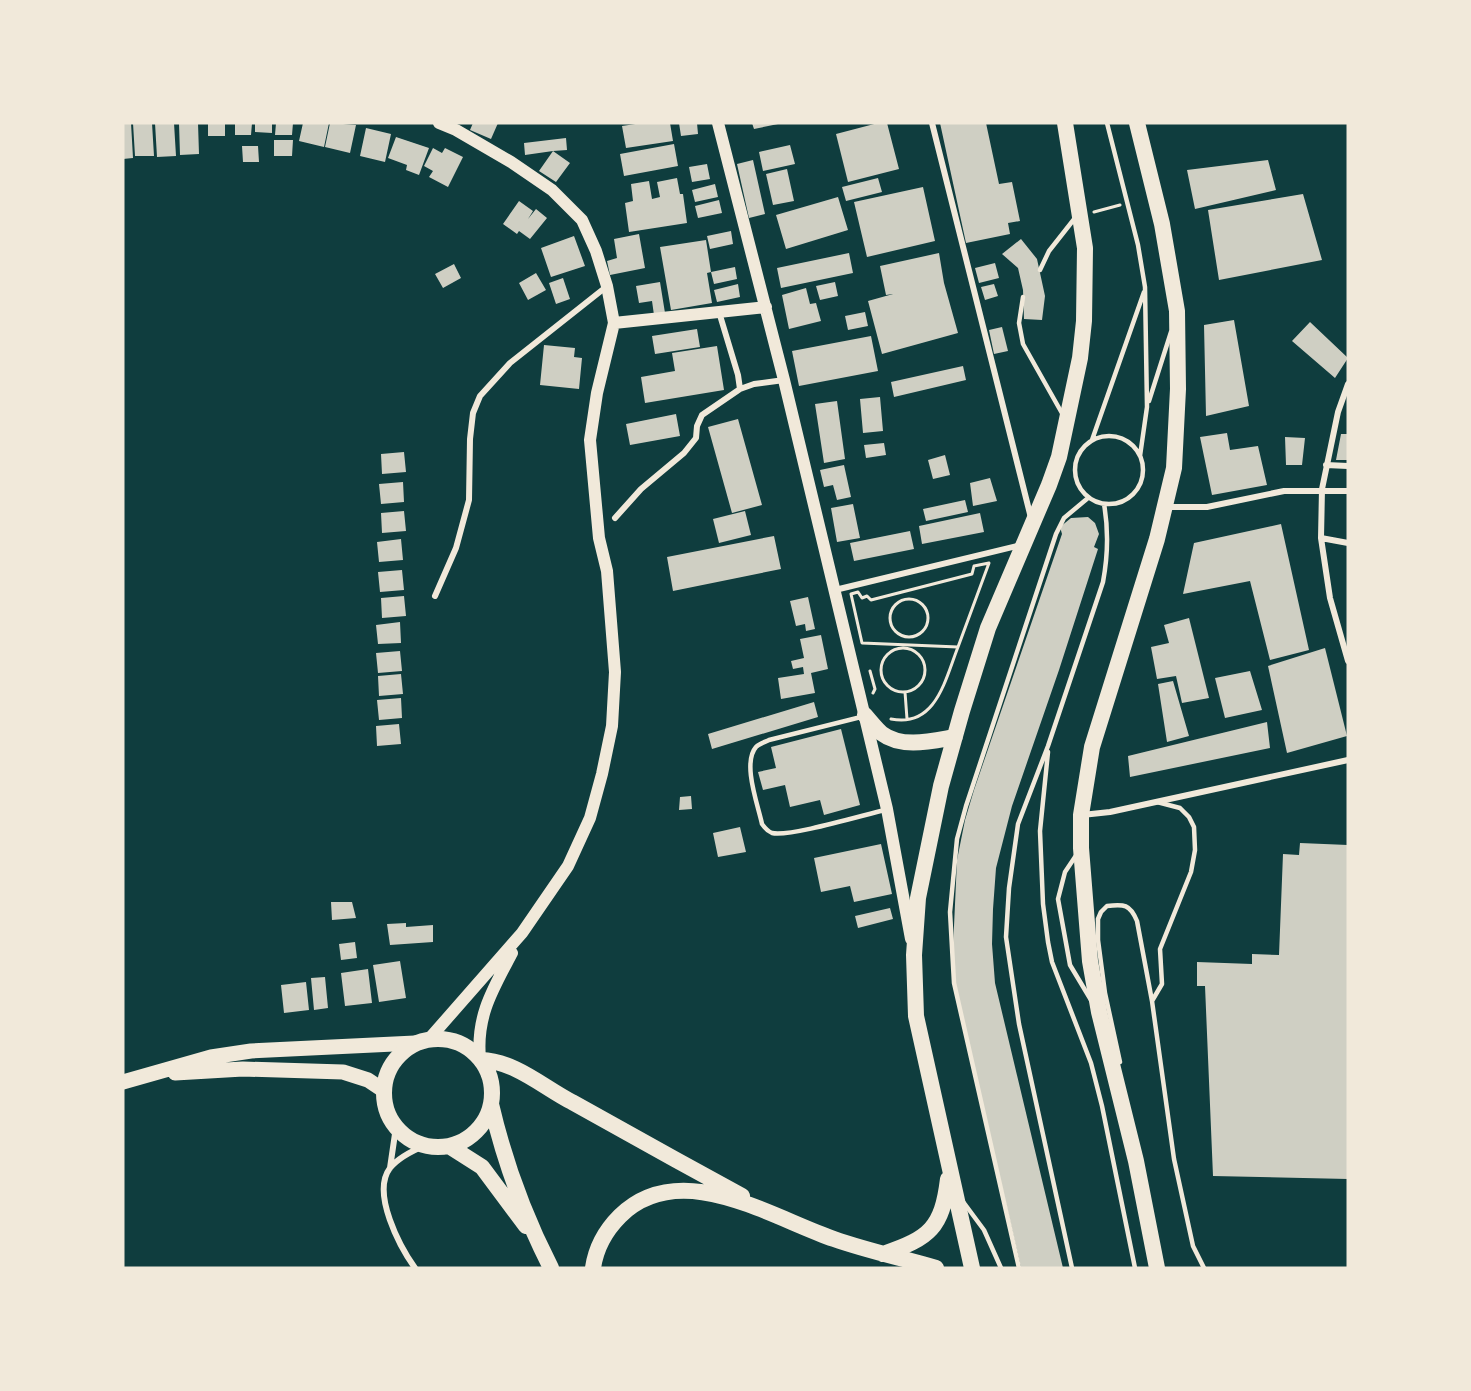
<svg xmlns="http://www.w3.org/2000/svg" width="1471" height="1391" viewBox="0 0 1471 1391" font-family="'Open Sans',sans-serif">
<style>
.building{fill:#cfcfc3}
.lines{fill:none;stroke-linecap:round;stroke-linejoin:round}
.path{stroke:#f1e9da;stroke-width:3}
.service{stroke:#f1e9da;stroke-width:4.5}
.minor{stroke:#f1e9da;stroke-width:6}
.secondary{stroke:#f1e9da;stroke-width:12}
.primary{stroke:#f1e9da;stroke-width:15}
.trunk{stroke:#f1e9da;stroke-width:16}
</style>
<rect width="100%" height="100%" fill="#0f3d3e"/>
<path class="building" d="M123,123H131L133,158L123,159Z
M133,123H152L154,156H135Z
M155,123H174L176,156L157,157Z
M179,123H198L199,154L180,155Z
M208,123H225V136H208Z
M235,123H252L251,135H235Z
M255,123H272V133L255,132Z
M276,123H293L292,135H275Z
M303,123H329L324,147L299,141Z
M330,123L356,125L350,153L325,147Z
M473,123H498L491,139L470,130Z
M642,123H670L673,141L626,148L622,126Z
M679,123H697L698,134L681,136Z
M752,123H778V124L754,129Z
M878,123H887L899,169L848,182L836,134Z
M940,123H986L999,184L1012,182L1020,221L1008,223L1010,234L966,243Z
M366,128L391,134L385,162L360,156Z
M396,137L429,148L419,175L406,170L407,165L388,158Z
M566,138L567,150L553,151L570,163L556,182L539,171L553,151L525,155L524,143Z
M274,140H293L292,156H274Z
M674,144L678,166L624,176L620,154Z
M790,145L795,164L763,171L759,152Z
M242,146H258L259,162H243Z
M433,148L442,153L445,148L463,157L448,187L429,177L433,171L424,166Z
M753,160L765,214L749,218L737,164Z
M1268,160L1276,190L1195,209L1187,170Z
M707,164L710,179L692,182L689,167Z
M787,169L794,201L773,205L766,174Z
M677,178L680,194H683L687,223L629,232L625,203L633,201L631,184L649,181L652,199L660,197L657,182Z
M878,178L882,192L846,201L842,187Z
M715,184L718,197L695,202L692,190Z
M923,187L935,241L867,257L854,202Z
M1303,194L1322,260L1219,280L1208,210Z
M838,197L848,230L786,249L776,215Z
M719,200L722,213L698,218L695,206Z
M519,201L533,211L528,219L536,209L547,218L530,239L519,231L517,234L503,224Z
M731,231L733,244L710,249L707,236Z
M639,234L645,268L610,275L607,261L617,258L614,239Z
M574,236L585,266L551,277L541,248Z
M1021,239L1037,259L1045,296L1042,320L1024,319L1023,290L1018,268L1002,254Z
M706,240L711,272L707,273L712,303L671,310L660,247Z
M849,253L853,273L781,288L777,268Z
M939,253L944,283L958,333L882,354L868,301L893,294L886,295L880,266Z
M995,263L999,278L979,283L975,268Z
M454,264L461,278L443,288L435,274Z
M735,267L737,279L714,284L711,272Z
M536,273L546,290L528,300L519,283Z
M563,278L570,299L556,304L549,283Z
M660,282L665,313L654,315L652,301L639,303L636,286Z
M835,282L838,296L820,300L816,286Z
M738,284L740,297L717,302L714,290Z
M994,284L998,296L985,300L981,287Z
M806,288L810,304L816,303L821,321L789,329L782,295Z
M865,312L868,326L848,330L845,316Z
M1234,320L1249,406L1206,416L1204,325Z
M1310,322L1348,358L1335,378L1292,341Z
M1002,327L1008,351L994,354L989,330Z
M697,329L700,347L655,354L652,336Z
M871,336L878,371L799,386L792,351Z
M544,345L575,348L574,357L582,358L579,389L540,385Z
M717,346L724,390L645,403L641,377L675,371L672,353Z
M963,366L966,380L894,397L891,382Z
M880,397L883,431L863,433L860,399Z
M837,401L845,459L824,463L815,404Z
M676,414L680,436L630,445L626,424Z
M738,419L762,505L732,513L708,427Z
M1227,433L1230,450L1258,446L1267,485L1212,495L1200,437Z
M1341,434H1348V460H1336Z
M1285,437L1305,438L1302,465H1286Z
M884,443L886,455L866,458L864,445Z
M404,452L406,472L382,474L381,454Z
M945,455L950,475L933,479L928,460Z
M844,465L851,497L837,500L833,485L824,487L820,470Z
M990,478L997,501L973,506L970,483Z
M403,482L404,502L381,504L379,484Z
M965,500L968,512L926,521L923,509Z
M853,504L860,538L837,542L831,508Z
M404,511L406,531L382,533L381,513Z
M745,511L751,535L719,543L713,519Z
M980,513L984,532L922,544L919,526Z
M1088,517L1095,523L1099,534L1094,547L1098,549L1059,670L1012,806L996,868L993,909L992,944L995,983L1063,1268H1021L956,990L953,948L957,860L965,820L974,790L1062,534L1060,527L1071,518Z
M1281,524L1309,650L1270,660L1250,581L1183,594L1194,543Z
M910,531L914,549L854,561L850,543Z
M774,536L781,569L673,591L667,557Z
M401,539L403,560L379,562L377,542Z
M402,570L404,590L380,592L378,572Z
M404,596L406,616L382,618L381,598Z
M808,597L815,629L806,631L805,624L796,626L790,601Z
M1189,618L1209,698L1182,703L1176,676L1157,679L1151,647L1169,643L1164,625Z
M400,622L401,643L378,644L376,625Z
M821,635L828,669L811,673L815,693L781,699L778,678L804,674L803,667L793,669L791,661L804,658L800,639Z
M1325,648L1347,736L1287,753L1268,666Z
M400,651L402,671L378,673L376,653Z
M1250,671L1262,710L1225,718L1215,678Z
M401,674L403,694L379,696L378,676Z
M1173,681L1189,736L1167,742L1158,684Z
M401,698L402,718L379,720L377,700Z
M814,702L818,717L712,749L708,734Z
M1267,722L1270,748L1130,777L1128,756Z
M399,724L401,744L377,746L376,726Z
M841,729L860,805L824,815L820,800L790,807L785,785L763,790L758,772L776,768L771,747Z
M691,796L692,809L679,810L680,797Z
M740,827L746,852L718,857L713,833Z
M1300,843L1348,845V1179L1213,1176L1205,986H1197V962L1252,964V954L1279,955L1283,854L1299,855Z
M881,844L892,894L854,902L850,886L821,892L814,858Z
M331,902H352L356,918L332,920Z
M890,908L893,919L858,928L855,916Z
M406,923V927L433,925V942L390,945L387,924Z
M355,942L357,958L341,960L339,944Z
M400,961L406,998L379,1002L373,965Z
M368,969L372,1003L345,1006L341,973Z
M325,977L328,1008L314,1010L311,978Z
M306,982L309,1010L284,1013L281,985Z"/>
<g class="lines">
<path class="path" d="M1094,212L1120,205
M989,563L958,647L862,643L851,594L858,592L862,598L867,596L871,600L972,574L974,566Z
M890 618a19 19 0 1 1 38 0a19 19 0 1 1-38 0Z
M881 670a22 22 0 1 1 44 0a22 22 0 1 1-44 0Z
M870,671L875,689L873,693
M905,692L907,719
M891,719C936,728 945,680 958,647"/>
<path class="service" d="M1107,123L1138,245L1145,287L1147,407L1140,456
M1040,270L1049,251L1075,218
M1023,297L1019,323L1023,344L1063,415
M1149,401L1171,332
M1075 470a34 34 0 1 1 68 0a34 34 0 1 1-68 0Z
M1092,440L1144,292
M861,717L769,740C765,742 759,744 756,747C742,763 758,805 762,824C765,828 767,831 772,833C790,837 863,815 885,810
M1048,752L1040,831L1043,904L1048,942L1052,962L1091,1063L1102,1106L1135,1268
M1157,802L1180,808L1189,817L1194,827L1195,850L1191,872L1160,949L1162,984L1152,1001L1174,1159L1193,1246L1204,1268
M1077,854L1065,872L1058,899L1070,965L1091,1000
M1120,1062L1105,993L1098,940V919L1101,912L1107,906C1124,904 1130,904 1137,921L1152,1001
M964,1203L984,1230L1001,1268
M1019,1268L954,983L950,912L957,839L966,806L1056,534L1064,518L1088,498
M1072,1268L1019,1024L1006,937L1009,888L1018,824L1048,746L1103,582C1108,555 1109,532 1104,504"/>
<path class="minor" d="M932,123L1031,518
M719,312L738,375L740,389
M1348,384L1338,412L1322,489L1321,538L1330,598L1348,661
M1326,465L1348,466
M1167,507H1207L1284,491H1348
M615,518L641,489L684,453L696,438L697,426L702,415L740,389L754,384L784,380
M1321,538L1348,543
M835,590L1021,545
M435,596L456,548L469,500L470,439L473,413L480,396L510,363L606,287
M1082,815L1110,812L1348,760
M390,1168L396,1127
M415,1268C400,1247 371,1193 390,1168C398,1158 414,1150 426,1145"/>
<path class="secondary" d="M718,123L784,380L887,809L911,939
M614,323L766,307
M429,1039L522,933L568,866L590,818L602,774L612,726L615,672L607,571L599,538L590,440L597,393L614,323L607,286L596,251L582,220L552,190L511,162L456,130L439,123
M480,1058C476,1016 493,989 512,953"/>
<path class="primary" d="M175,1073L243,1069L343,1072L368,1080L383,1090
M123,1082L211,1057L251,1051L415,1043"/>
<path class="trunk" d="M1137,123L1162,224L1177,311L1178,389L1174,468L1157,539L1092,747L1081,815V848L1090,961L1099,1012L1136,1161L1157,1268
M865,715C870,721 876,728 881,733C902,749 932,741 955,737
M384 1093a54 54 0 1 1 108 0a54 54 0 1 1-108 0Z
M481,1060C515,1061 543,1087 572,1102C629,1134 685,1165 742,1196
M491,1104C504,1160 525,1217 551,1268
M449,1146L482,1167L526,1226
M883,1254C930,1238 942,1228 948,1179
M593,1268C596,1247 605,1231 620,1216C680,1157 770,1217 834,1239C868,1251 902,1258 936,1268
M972,1268L916,1016L914,955L918,898L941,786L962,711L988,628L1049,485L1059,457L1080,358L1084,321L1085,248L1065,123"/>
</g>
<rect width="1471" height="1391" fill="none" stroke="#f1e9da" stroke-width="249"/>
</svg>
